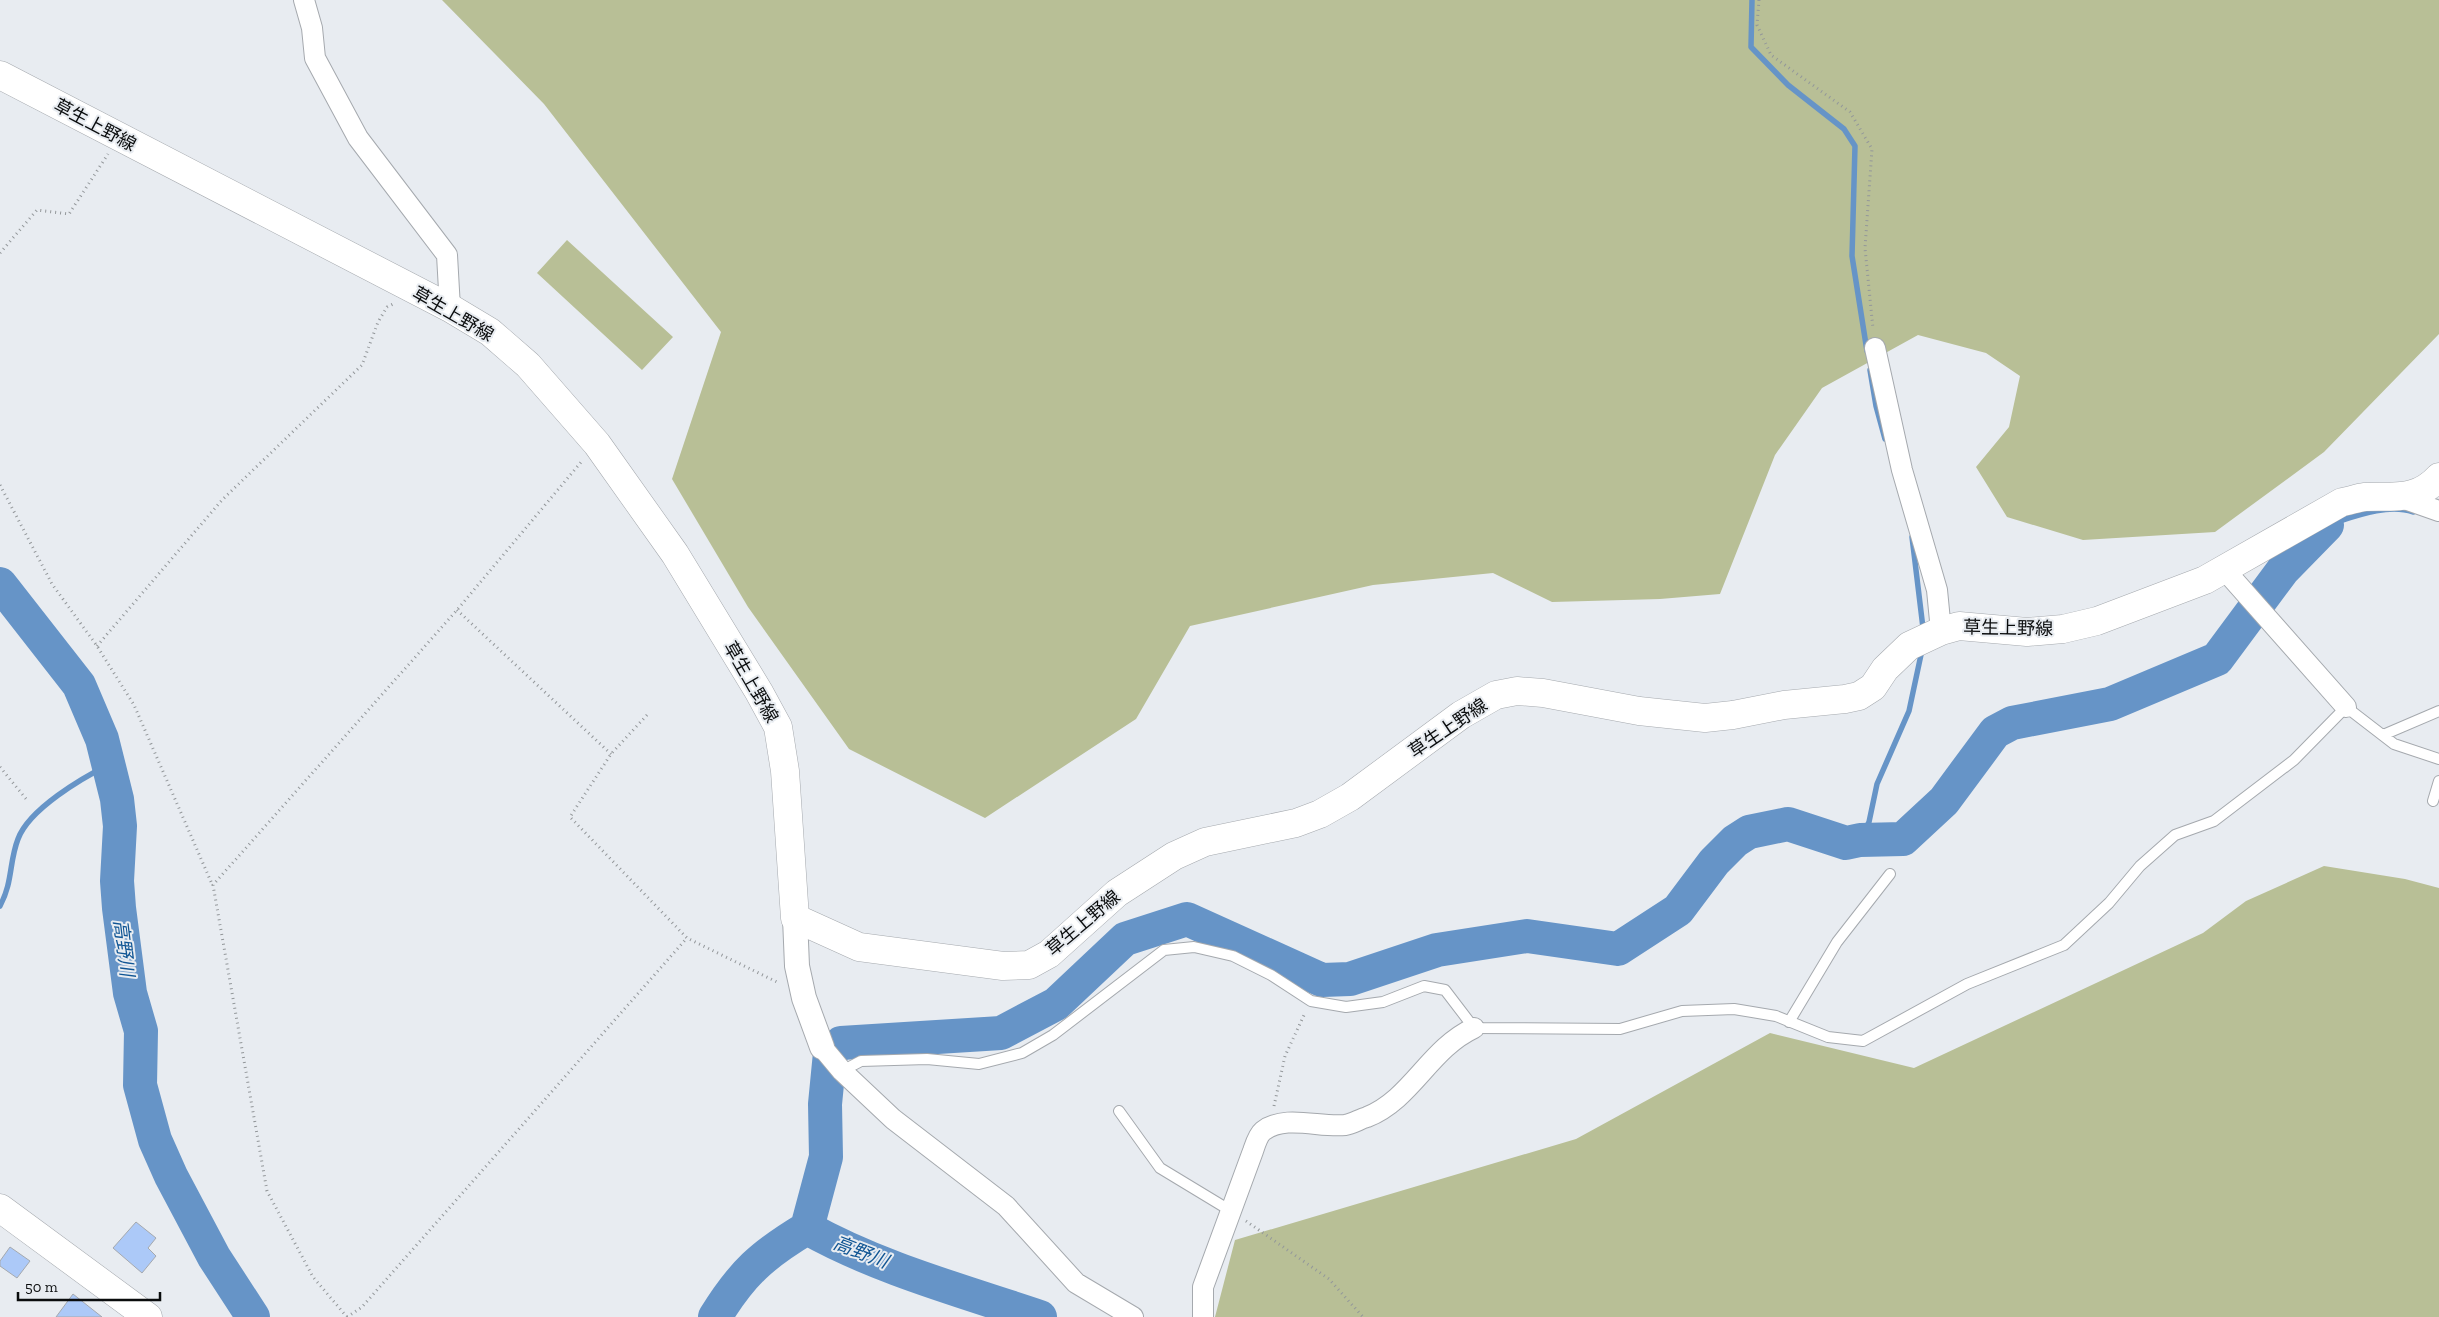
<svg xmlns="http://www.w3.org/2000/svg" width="2439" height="1317" viewBox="0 0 2439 1317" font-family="'Zilla Slab','Noto Sans JP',serif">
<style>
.green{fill:#b8bf96}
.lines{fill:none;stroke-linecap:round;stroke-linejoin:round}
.stream{stroke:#6694c7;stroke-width:5.5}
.river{stroke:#6694c7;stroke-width:34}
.building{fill:#acc9f8;stroke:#a5a9ae}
.service-casing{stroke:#a5a9ae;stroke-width:12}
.minor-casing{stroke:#a5a9ae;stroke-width:22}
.tertiary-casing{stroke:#a5a9ae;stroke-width:26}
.secondary-casing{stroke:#a5a9ae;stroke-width:29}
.trunk-casing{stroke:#a5a9ae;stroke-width:29}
.path{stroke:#93979a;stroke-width:3;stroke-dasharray:1 4;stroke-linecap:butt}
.service{stroke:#fff;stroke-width:10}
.minor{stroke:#fff;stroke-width:20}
.tertiary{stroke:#fff;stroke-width:24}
.secondary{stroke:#fff;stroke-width:28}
.trunk{stroke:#fff;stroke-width:28}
.labels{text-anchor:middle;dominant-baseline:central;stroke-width:4;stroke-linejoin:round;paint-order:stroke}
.street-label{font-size:18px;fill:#0a0c0d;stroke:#e8ecf1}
.water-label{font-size:19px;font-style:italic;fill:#105594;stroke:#e8ecf1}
</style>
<rect width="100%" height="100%" fill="#e8ecf1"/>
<path class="green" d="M442,0H2439V334L2324,452L2215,532L2083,540L2007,517L1976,467L2009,427L2020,376L1986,353L1918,335L1822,388L1775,455L1720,594L1660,599L1552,602L1493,573L1373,585L1190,626L1136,719L985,818L849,749L748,607L672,479L721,332L544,104Z
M567,240L673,337L642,370L537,273Z
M2324,866L2405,879L2439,888V1317H1215L1235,1240L1576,1139L1770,1033L1914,1068L2203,933L2246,901Z"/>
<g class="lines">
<path class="stream" d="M1752,0L1751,47L1788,85L1844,129L1855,146L1852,256L1867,351
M1870,370L1876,406L1885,439
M2327,525C2353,517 2387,503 2413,512
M1912,537L1923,628
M1860,840L1869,822L1877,784L1909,711L1922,650
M0,906C13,882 9,862 18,839C29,809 82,778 110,764"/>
<path class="river" d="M0,584L79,685L102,739L117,799L120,826L117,881L119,908L130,993L141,1031L140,1085L155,1140L171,1176L214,1257L253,1317
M807,1228L826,1157L825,1104L830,1053L841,1043L1001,1033L1056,1004L1125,939L1187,919L1322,980L1350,979L1437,950L1527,936L1618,949L1678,910L1714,862L1735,841L1749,832L1788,824L1846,843L1860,840L1903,839L1944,801L1995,732L2012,723L2110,704L2217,659L2283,570L2327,525
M807,1228C878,1268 963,1291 1040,1317
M715,1317C742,1273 762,1255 807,1228"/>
</g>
<path class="building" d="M136,1222L156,1238L148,1248L156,1256L142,1273L113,1248Z
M10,1247L30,1261L17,1278L0,1266V1261Z
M73,1294L102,1317H56Z"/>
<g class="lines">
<defs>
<path id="service" d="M2383,735L2439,711
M2433,801L2439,781
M1789,1022L1837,942L1890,874
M842,1071L861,1061L927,1059L979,1064L1022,1053L1053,1035L1164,950L1194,947L1233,956L1271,975L1311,1001L1346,1007L1383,1002L1424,986L1445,990L1474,1028L1620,1029L1682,1011L1734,1009L1776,1016L1828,1037L1863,1041L1967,984L2064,945L2109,903L2140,866L2175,835L2214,821L2294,760L2346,707L2394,744L2439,759
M1119,1111L1160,1168L1231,1211"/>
<path id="minor" d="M304,0L312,28L315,58L358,138L447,255L450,308
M1875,348L1902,470L1937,590L1941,631
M2402,498L2439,511
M2223,568L2346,707
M822,1047L842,1071L893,1119L1006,1206L1076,1283L1133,1317
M1203,1317V1287L1253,1151C1255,1145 1258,1135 1263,1131C1285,1114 1320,1128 1345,1125C1352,1124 1360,1119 1367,1117C1412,1099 1429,1049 1474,1028"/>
<path id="tertiary" d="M795,918L797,966L804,998L822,1047"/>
<path id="secondary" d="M0,75L450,308L490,332L528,365L597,444L675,554L759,692L778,727L785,771L795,918L859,947L1003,966L1029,965L1049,954L1117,893L1174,856L1205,842L1296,823L1320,814L1350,797L1461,715L1496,695L1517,691L1543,693L1639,711L1705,718L1733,715L1784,705L1845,699L1859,696L1873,687L1885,669L1909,646L1941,631L1959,626L2027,632L2063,629L2097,621L2205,580L2342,502C2349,501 2357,498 2365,497C2395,496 2417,501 2439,477"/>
<path id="trunk" d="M0,1208L148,1317"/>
</defs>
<use href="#service" class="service-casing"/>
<use href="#minor" class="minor-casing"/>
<use href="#tertiary" class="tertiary-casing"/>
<use href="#secondary" class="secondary-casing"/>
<use href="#trunk" class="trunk-casing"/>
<path class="path" d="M1759,0L1757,25L1771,55L1850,112L1872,149L1865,248L1873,329
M0,253L37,210L69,214L108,154
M0,485L52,584L97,646L134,705L212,884
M457,610L611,754
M97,646L222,500L362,365L378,322L387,307L393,304
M647,715L611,754L570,817L687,938L779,983
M0,767L27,800
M1274,1106L1285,1056L1305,1013
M1246,1221L1329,1279L1363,1317
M347,1317L313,1277L267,1191L213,885L457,610L582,461
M347,1317L362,1307L687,938"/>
<use href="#service" class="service"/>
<use href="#minor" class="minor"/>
<use href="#tertiary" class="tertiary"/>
<use href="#secondary" class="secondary"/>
<use href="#trunk" class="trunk"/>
</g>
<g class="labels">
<g class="street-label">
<text transform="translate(95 125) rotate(28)">草生上野線</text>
<text transform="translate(453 314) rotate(30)">草生上野線</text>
<text transform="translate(2008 628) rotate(1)">草生上野線</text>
<text transform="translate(751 682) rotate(60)">草生上野線</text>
<text transform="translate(1448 728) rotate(-34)">草生上野線</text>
<text transform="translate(1083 923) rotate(-40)">草生上野線</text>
</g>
<g class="water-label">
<text transform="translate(124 948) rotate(83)">高野川</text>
<text transform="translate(861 1252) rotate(21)">高野川</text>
</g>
</g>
<path d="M18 1292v8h142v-8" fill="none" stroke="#0a0c0d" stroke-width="2.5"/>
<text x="25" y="1292" font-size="15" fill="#0a0c0d" stroke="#e8ecf1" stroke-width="4" paint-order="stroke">50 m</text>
</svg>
